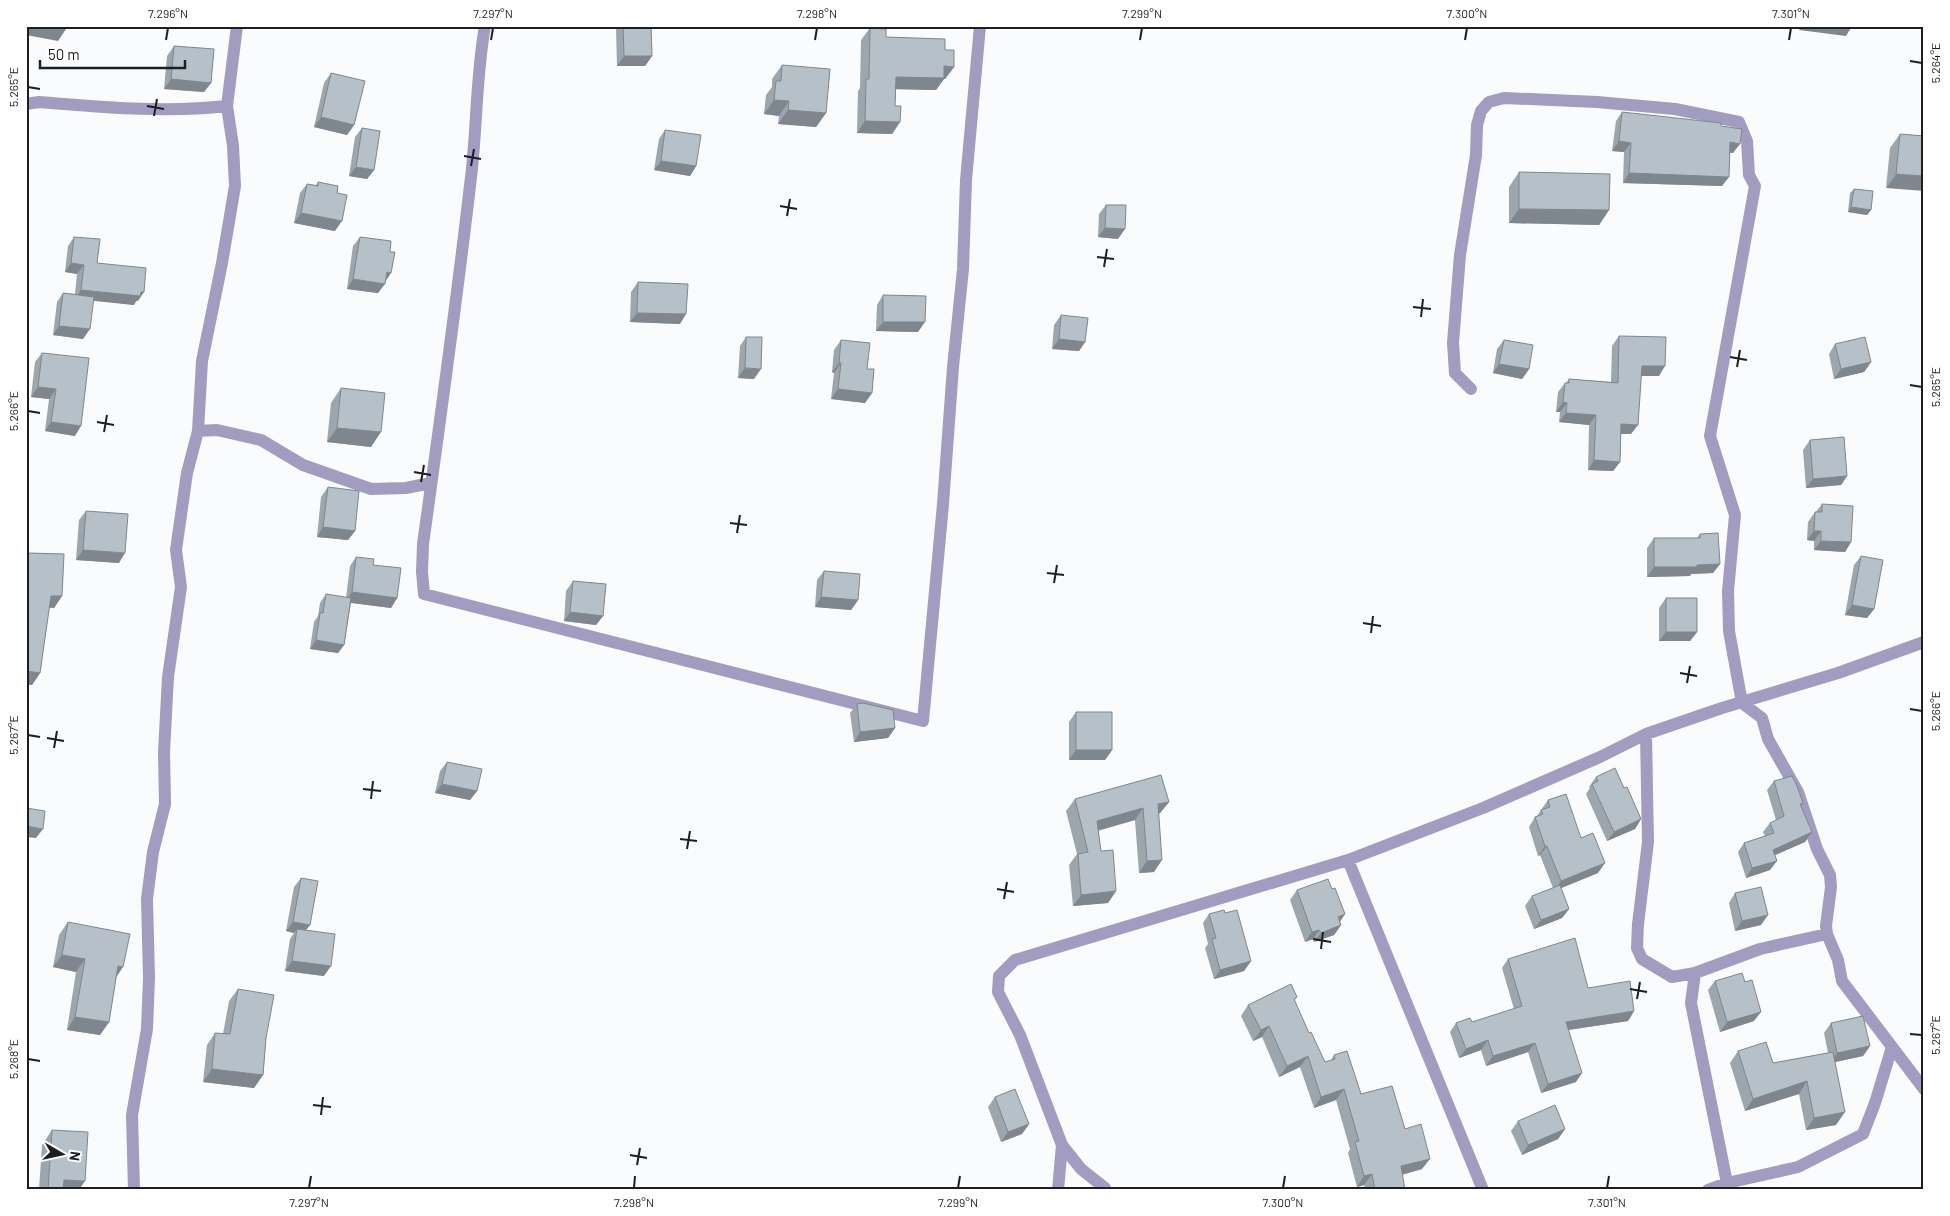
<svg xmlns="http://www.w3.org/2000/svg" width="1950" height="1216" viewBox="0 0 1950 1216" font-family="Barlow,sans-serif">
<style>
.lines{fill:none;stroke-linecap:round;stroke-linejoin:round}
.street{stroke:#a19cc0;stroke-width:12}
.wall{fill:#9da5ad}
.shaded-wall{fill:#7f868d}
.building{fill:#b6c0c9;stroke:#7f868d}
.ticks{fill:none;stroke:#1c1e22;stroke-width:2}
.neatline{fill:none;stroke:#1c1e22;stroke-width:2}
.ticks-label{font-size:12px;text-anchor:middle;fill:#1c1e22}
</style>
<rect width="100%" height="100%" fill="#fafbfd"/>
<g class="lines">
<path class="street" d="M485,26C476,76 477,127 471,177C457,299 440,422 423,544L422,572L424,594L923,721L943,504L953,367L963,269L966,180L980,26
M26,104L39,102C102,107 164,113 227,106
M1471,389L1455,373L1453,343L1460,255L1476,155L1477,125L1481,111L1489,102L1504,98L1597,102L1675,109L1739,122L1747,141L1749,175L1755,186L1710,436L1735,515L1728,591L1729,631L1742,703L1762,718L1768,739L1798,792L1817,849L1830,875L1831,887L1826,926L1827,934L1838,960L1842,981L1924,1089
M198,431L217,430L261,440L303,465L371,489L406,488L431,483
M1646,734L1648,842L1638,924L1637,948L1642,959L1672,977L1695,973L1691,1003L1727,1183
M1348,860L1483,1190
M1695,973L1760,949L1827,934
M1105,1188L1081,1169L1062,1145L1020,1035L998,992L999,976L1015,960L1348,860L1483,808L1600,757L1646,734L1722,708L1838,673L1924,642
M134,1190L132,1115L147,1029L149,978L147,899L153,852L165,804L164,752L168,677L181,587L176,550L187,473L198,431L202,361L222,263L235,186L233,146L227,106L237,26
M1058,1190L1062,1145
M1708,1190L1727,1183L1798,1167L1863,1134L1875,1103L1892,1047"/>
</g>
<path class="wall" d="M617,26H651L652,56L645,66H617L616,28Z
M870,28L886,37L945,50L954,67L945,79H944L936,90L896,89L895,106L900,122L892,134L857,133L858,91L860,88L861,40Z
M174,46L211,83L204,92L164,89L167,56Z
M782,65L826,113L816,127L778,124L779,116L764,114L766,95L772,87V79Z
M331,73L354,125L347,135L314,127L324,83Z
M1622,112L1721,126L1733,153H1730L1722,186L1623,183L1624,152L1612,151L1616,121Z
M362,128L374,170L367,179L349,176L355,137Z
M665,130L696,166L690,176L654,170L659,139Z
M1900,134L1924,136L1886,188L1890,148Z
M1519,172L1609,210L1599,225L1509,223V187Z
M318,182L337,193L335,231L294,223L300,193L307,184L316,185Z
M1854,189L1871,210L1867,215L1848,212L1850,193Z
M1106,205L1118,239L1098,237L1099,214Z
M74,237L97,263L138,301H136L134,305L93,300L83,339L53,335L57,302L63,293L75,294L77,274L65,272L68,246Z
M360,237L386,281L378,293L347,289L353,246Z
M638,282L680,324L630,322L631,292Z
M883,295L918,332L876,331L877,305Z
M1061,315L1085,342L1079,351L1052,349L1054,325Z
M1619,336L1659,376H1641L1631,434H1621L1620,462L1613,471L1588,470L1589,425L1559,422L1560,412H1556L1558,392L1565,383H1566L1569,379L1611,382L1612,346Z
M746,337L754,379L738,378L740,346Z
M841,340L867,369L872,393L865,403L831,399L834,373L832,372L834,350Z
M1504,340L1529,369L1522,379L1493,373L1497,349Z
M1835,344L1871,362L1864,372L1834,379L1829,354Z
M42,353L75,436L45,431L49,399L31,397L35,362Z
M341,388L371,447L327,442L331,403Z
M1810,440L1847,476L1841,485L1806,488L1803,450Z
M328,487L355,531L348,540L317,537L321,497Z
M1822,504L1851,542L1845,552L1814,550V541L1807,540L1808,522L1815,512H1816Z
M86,511L119,563L76,560L79,520Z
M1700,534L1720,564L1713,573L1691,574L1690,576L1647,577V548L1654,538H1697Z
M28,553L62,596L54,608L49,607L40,673L32,685L26,684V555Z
M1861,556L1874,609L1867,618L1845,615L1854,565Z
M356,557L373,565L397,598L391,608L351,603L344,645L338,653L310,649L314,622L318,616L320,603L326,594L346,598L350,566Z
M824,571L858,600L851,610L815,607L817,580Z
M573,581L603,616L596,625L564,621L566,591Z
M1666,598L1697,632L1690,641H1659V608Z
M857,704L895,728L888,738L854,742L850,713Z
M1076,712L1112,750L1105,760H1069V722Z
M447,762L477,791L470,800L435,793L440,771Z
M1596,777L1624,788L1641,819L1635,829L1607,841L1586,794L1590,788L1589,787Z
M1774,781L1801,807L1812,832L1805,842L1775,855L1770,870L1746,878L1738,852L1744,843L1765,836L1763,832L1770,823L1776,820L1767,790Z
M1075,799L1169,802L1160,813L1159,814L1154,872L1139,873L1135,820L1098,831L1101,851L1116,891L1108,903L1073,906L1069,865L1077,854L1066,811Z
M1548,800L1581,838L1598,873L1561,888L1569,909L1562,918L1534,929L1525,906L1532,896L1553,888L1540,855L1538,856L1529,827L1535,817L1537,816Z
M301,878L310,925L306,930L324,976L285,971L290,939L294,933L286,931L294,887Z
M1332,889L1345,914L1340,922L1341,925L1334,935L1314,942L1313,939L1305,942L1290,900L1297,890Z
M1735,893L1761,925L1735,931L1729,903Z
M1225,913L1251,961L1244,971L1214,979L1205,948L1208,944L1203,923L1209,914Z
M68,922L116,978L109,1022L100,1035L67,1030L76,972L53,967L59,935Z
M1508,959L1588,988L1634,1011L1628,1021L1569,1030L1576,1082L1541,1093L1528,1052L1486,1066L1481,1050L1459,1058L1450,1032L1456,1023L1472,1022L1514,1009L1502,968Z
M1715,981L1745,982L1754,1021L1720,1032L1708,990Z
M238,989L266,1038L263,1075L254,1088L203,1082L207,1045L215,1033L223,1034L229,1001Z
M1297,997L1294,1001L1309,1033L1325,1062L1331,1060L1334,1055L1361,1094L1405,1129L1422,1169L1402,1175L1405,1190H1365L1364,1185L1357,1187L1348,1153L1350,1149L1336,1100L1314,1108L1300,1067L1279,1077L1262,1037L1253,1041L1241,1016L1248,1005Z
M1831,1023L1870,1046L1863,1056L1835,1062L1836,1125L1806,1130L1799,1094L1745,1111L1730,1063L1738,1051L1773,1063L1828,1053L1824,1033Z
M995,1097L1029,1124L1022,1134L1001,1142L988,1107Z
M1518,1121L1565,1129L1558,1139L1522,1155L1511,1131Z
M52,1130L79,1190H39L42,1145Z"/>
<path class="shaded-wall" d="M26,26H68L58,41L26,35Z
M1802,26H1852L1846,36L1799,30Z
M624,56H652L645,66H617Z
M944,66L954,67L945,79H944L936,90L888,89L896,77Z
M171,79L211,83L204,92L164,89Z
M774,100L789,101L779,116L764,114Z
M788,110L826,113L816,127L778,124Z
M321,117L354,125L347,135L314,127Z
M865,121L900,122L892,134L857,133Z
M1619,141L1631,143L1624,152L1612,151Z
M1730,142L1740,144L1733,153L1724,152Z
M661,161L696,166L690,176L654,170Z
M356,167L374,170L367,179L349,176Z
M1629,173L1729,177L1722,186L1623,183Z
M1896,174L1924,176V191L1886,188Z
M1851,207L1871,210L1867,215L1848,212Z
M1519,209L1609,210L1599,225L1509,223Z
M301,213L342,221L335,231L294,223Z
M1105,228L1125,229L1118,239L1098,237Z
M71,263L84,265L77,274L65,272Z
M387,272L391,273L385,282Z
M353,279L385,284L378,293L347,289Z
M81,290L141,292H144L138,301H136L134,305L75,299Z
M637,313L686,314L680,324L630,322Z
M883,322H925L918,332L876,331Z
M59,326L90,329L83,339L53,335Z
M1059,339L1085,342L1079,351L1052,349Z
M1871,362L1864,372L1834,379L1841,369Z
M839,363H841L834,373L832,372Z
M1499,364L1529,369L1522,379L1493,373Z
M1642,366H1665L1659,376H1635Z
M745,368L761,369L754,379L738,378Z
M38,387L56,389L49,399L31,397Z
M838,389L872,393L865,403L831,399Z
M1563,402L1567,403L1560,412H1556Z
M1566,413L1596,415L1589,425L1559,422Z
M51,422L81,426L75,436L45,431Z
M1621,424L1638,425L1631,434H1615Z
M337,428L381,432L371,447L327,442Z
M1594,460L1620,462L1613,471L1588,470Z
M1847,476L1841,485L1806,488L1813,479Z
M323,527L355,531L348,540L317,537Z
M1814,531H1821L1814,541L1807,540Z
M1821,541L1851,542L1845,552L1814,550Z
M83,550L125,553L119,563L76,560Z
M1720,564L1713,573L1691,574L1690,576L1647,577L1654,567Z
M352,592L397,598L391,608L345,602Z
M51,596H62L54,608L43,607Z
M821,597L858,600L851,610L815,607Z
M1852,605L1874,609L1867,618L1845,615Z
M570,612L603,616L596,625L564,621Z
M1666,632H1697L1690,641H1659Z
M316,640L344,645L338,653L310,649Z
M26,671L40,673L32,685L26,684Z
M895,728L888,738L854,742L860,732Z
M1076,750H1112L1105,760H1069Z
M442,784L477,791L470,800L435,793Z
M1169,802L1160,813L1150,816L1158,804Z
M1143,808L1135,820L1088,833L1097,821Z
M1641,819L1635,829L1607,841L1614,832Z
M26,826L43,829L36,838L26,837Z
M1812,832L1805,842L1766,859L1773,850Z
M1545,846H1547L1540,855L1538,856Z
M1162,860L1154,872L1139,873L1147,861Z
M1777,861L1770,870L1746,878L1752,868Z
M1605,863L1598,873L1554,891L1561,881Z
M1116,891L1108,903L1073,906L1081,895Z
M1569,909L1562,918L1534,929L1541,920Z
M1345,914L1338,924V917Z
M1768,915L1761,925L1735,931L1742,921Z
M293,922L310,925L303,934L297,929L294,933L286,931Z
M1341,925L1334,935L1314,942L1321,933Z
M1319,930L1313,939L1305,942L1312,932Z
M62,955L85,959L76,972L53,967Z
M292,961L331,966L324,976L285,971Z
M1251,961L1244,971L1214,979L1220,970Z
M118,966L123,967L115,979Z
M1634,1011L1628,1021L1560,1031L1566,1022Z
M1761,1012L1754,1021L1720,1032L1727,1022Z
M75,1017L109,1022L100,1035L67,1030Z
M1269,1026L1262,1037L1253,1041L1261,1030Z
M1488,1040L1481,1050L1459,1058L1466,1049Z
M1535,1043L1528,1052L1486,1066L1493,1056Z
M1870,1046L1863,1056L1831,1063L1837,1053Z
M1308,1056L1300,1067L1279,1077L1287,1066Z
M212,1069L263,1075L254,1088L203,1082Z
M1582,1073L1576,1082L1541,1093L1548,1084Z
M1807,1081L1799,1094L1745,1111L1753,1099Z
M1344,1089L1336,1100L1314,1108L1321,1097Z
M1845,1112L1836,1125L1806,1130L1814,1118Z
M1029,1124L1022,1134L1001,1142L1008,1132Z
M1565,1129L1558,1139L1522,1155L1528,1145Z
M1430,1159L1422,1169L1393,1177L1401,1166Z
M1372,1174L1364,1185L1357,1187L1364,1176Z
M64,1180L85,1181L79,1190H57Z"/>
<path class="building" d="M623,26H651L652,56H624Z
M870,28L886,29V37L945,39V50H954V67L944,66V78L896,77L895,106H901L900,122L865,121L866,79H869Z
M174,46L214,49L211,83L171,79Z
M782,65L830,69L826,113L788,110L789,101L774,100L776,81H781Z
M331,73L365,81L354,125L321,117Z
M1622,112L1721,123V126L1742,129L1740,144L1730,142L1729,177L1629,173L1631,143L1619,141Z
M362,128L380,131L374,170L356,167Z
M665,130L701,135L696,166L661,161Z
M1900,134L1924,136V176L1896,174Z
M1519,172L1610,174L1609,210L1519,209Z
M318,182L338,186L337,193L347,195L342,221L301,213L307,184L318,186Z
M1854,189L1873,191L1871,210L1851,207Z
M1106,205H1126L1125,229L1105,228Z
M74,237L100,239L97,263L146,268L144,292H141L140,296L81,290L84,265L71,263Z
M360,237L391,241L390,252H395L391,273L387,272L385,284L353,279Z
M638,282L688,284L686,314L637,313Z
M63,293L94,297L90,329L59,326Z
M883,295L926,296L925,322H883Z
M1061,315L1088,318L1085,342L1059,339Z
M1619,336L1666,337L1665,366H1642L1638,425L1621,424L1620,462L1594,460L1596,415L1566,413L1567,403L1563,402L1565,383H1569V379L1618,383Z
M746,337H762L761,369L745,368Z
M1865,337L1871,362L1841,369L1835,344Z
M841,340L870,343L867,369H874L872,393L838,389L841,363H839Z
M1504,340L1533,345L1529,369L1499,364Z
M42,353L89,358L81,426L51,422L56,389L38,387Z
M341,388L385,393L381,432L337,428Z
M1844,437L1847,476L1813,479L1810,440Z
M328,487L359,491L355,531L323,527Z
M1822,504L1853,506L1851,542L1821,541V531H1814L1815,512H1822Z
M86,511L128,514L125,553L83,550Z
M1718,533L1720,564L1697,565V567H1654V538H1700V534Z
M28,553L64,554L62,596H51L40,673L26,671V582Z
M1861,556L1883,560L1874,609L1852,605Z
M356,557L374,559L373,565L401,568L397,598L352,592Z
M824,571L860,574L858,600L821,597Z
M573,581L606,584L603,616L570,612Z
M326,594L351,598L344,645L316,640L320,613H323Z
M1666,598H1697V632H1666Z
M863,703L893,710L895,728L860,732L857,704Z
M1076,712H1112V750H1076Z
M447,762L482,769L477,791L442,784Z
M1615,768L1624,788L1627,787L1641,819L1614,832L1592,784L1598,781L1596,777Z
M1161,775L1169,802L1158,804L1162,860L1147,861L1143,808L1097,821L1101,851L1113,850L1116,891L1081,895L1078,854L1088,852L1075,799Z
M1792,776L1797,786L1803,803L1800,804L1812,832L1773,850L1777,861L1752,868L1744,843L1774,833L1770,823L1784,816L1774,781Z
M1566,794L1581,838L1593,833L1605,863L1561,881L1547,846H1545L1535,817L1543,814L1541,810L1550,807L1548,800Z
M26,808L45,811L43,829L26,826Z
M301,878L318,881L310,925L293,922Z
M1328,879L1332,889L1335,888L1345,914L1338,917L1341,925L1321,933L1319,930L1312,932L1297,890Z
M1560,885L1569,909L1541,920L1532,896Z
M1761,887L1768,915L1742,921L1735,893Z
M1224,910L1225,913L1237,910L1251,961L1220,970L1212,939L1216,938L1209,914Z
M68,922L130,934L123,967L118,966L109,1022L75,1017L85,959L62,955Z
M297,929L335,934L331,966L292,961Z
M1575,938L1588,988L1630,981L1634,1011L1566,1022L1582,1073L1548,1084L1535,1043L1493,1056L1488,1040L1466,1049L1456,1023L1470,1018L1472,1022L1522,1006L1508,959Z
M1742,973L1745,982L1752,980L1761,1012L1727,1022L1715,981Z
M1291,984L1297,997L1294,999L1309,1033L1311,1032L1325,1062L1335,1059L1334,1055L1347,1051L1361,1094L1392,1086L1405,1129L1421,1124L1430,1159L1401,1166L1405,1190H1375L1372,1174L1364,1176L1355,1142L1359,1141L1344,1089L1321,1097L1308,1056L1287,1066L1269,1026L1261,1030L1248,1005Z
M238,989L274,995L266,1038L263,1075L212,1069L215,1033L230,1034Z
M1863,1016L1870,1046L1837,1053L1831,1023Z
M1766,1042L1773,1063L1833,1052L1845,1112L1814,1118L1807,1081L1753,1099L1738,1051Z
M1015,1089L1029,1124L1008,1132L995,1097Z
M1555,1105L1565,1129L1528,1145L1518,1121Z
M52,1130L88,1132L85,1181L64,1180L63,1190H48Z"/>
<path class="ticks" d="M166,40L168,28M491,40L493,28M815,40L817,28M1140,40L1142,28M1465,40L1467,28M1789,40L1791,28M1910,61L1922,63M28,87L40,89M147,106L164,109M154,116L157,99M464,156L481,159M471,166L474,149M780,206L797,209M787,216L790,199M1097,257L1114,259M1104,267L1107,249M1413,307L1431,309M1421,317L1423,299M1730,357L1747,360M1737,367L1740,350M1910,385L1922,387M28,411L40,413M97,422L114,425M104,432L107,415M414,472L431,475M421,482L424,465M730,523L747,525M737,533L740,515M1047,573L1064,575M1054,583L1057,565M1363,623L1381,626M1371,633L1373,616M1680,673L1697,676M1687,683L1690,666M1910,709L1922,711M28,735L40,737M47,738L64,741M54,748L57,731M363,789L381,791M371,799L373,781M680,839L697,841M687,849L690,831M997,889L1014,892M1004,899L1007,882M1313,939L1331,942M1321,949L1323,932M1630,989L1647,992M1637,999L1640,982M1910,1034L1922,1035M28,1059L40,1061M313,1105L331,1107M321,1115L323,1097M630,1155L647,1158M637,1165L640,1148M309,1188L311,1176M634,1188L635,1176M958,1188L960,1176M1283,1188L1285,1176M1607,1188L1609,1176"/>
<rect width="1950" height="1216" fill="none" stroke="#ffffff" stroke-width="55"/>
<g transform="translate(62 1154) rotate(99)" stroke="#ffffff" stroke-width="4" paint-order="stroke">
<path d="M0-4L9 19L0 12L-9 19Z" fill="#1c1e22"/>
<text y="-8" font-size="14" font-weight="bold" text-anchor="middle" fill="#1c1e22">N</text>
</g>
<path d="M40 60v8h145v-8" fill="none" stroke="#1c1e22" stroke-width="2.5"/>
<text x="48" y="60" font-size="15" fill="#1c1e22" stroke="#ffffff" stroke-width="4" paint-order="stroke">50 m</text>
<rect x="28" y="28" width="1894" height="1160" class="neatline"/>
<g class="ticks-label">
<text x="168" y="18">7.296°N</text>
<text x="493" y="18">7.297°N</text>
<text x="817" y="18">7.298°N</text>
<text x="1142" y="18">7.299°N</text>
<text x="1467" y="18">7.300°N</text>
<text x="1791" y="18">7.301°N</text>
<text transform="translate(1936 63) rotate(-90)" y="4">5.264°E</text>
<text transform="translate(14 87) rotate(-90)" y="4">5.265°E</text>
<text transform="translate(1936 387) rotate(-90)" y="4">5.265°E</text>
<text transform="translate(14 411) rotate(-90)" y="4">5.266°E</text>
<text transform="translate(1936 711) rotate(-90)" y="4">5.266°E</text>
<text transform="translate(14 735) rotate(-90)" y="4">5.267°E</text>
<text transform="translate(1936 1035) rotate(-90)" y="4">5.267°E</text>
<text transform="translate(14 1059) rotate(-90)" y="4">5.268°E</text>
<text x="309" y="1207">7.297°N</text>
<text x="634" y="1207">7.298°N</text>
<text x="958" y="1207">7.299°N</text>
<text x="1283" y="1207">7.300°N</text>
<text x="1607" y="1207">7.301°N</text>
</g>
</svg>
